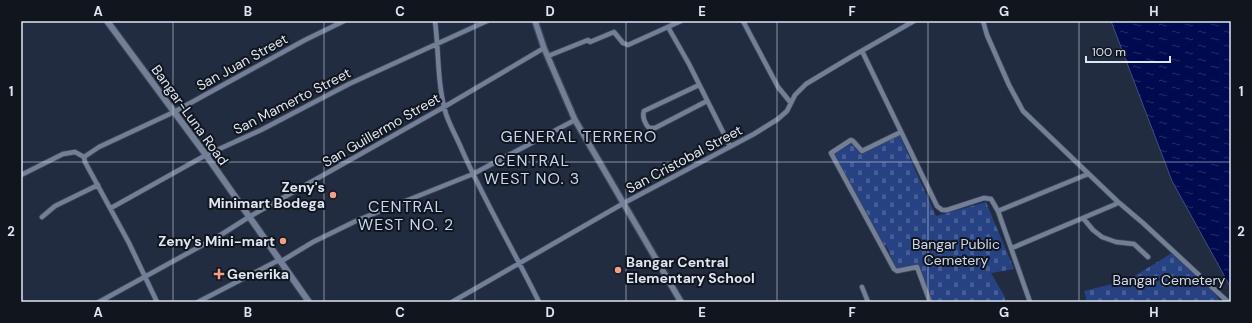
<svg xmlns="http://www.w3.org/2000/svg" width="1252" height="323" viewBox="0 0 1252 323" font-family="'DM Sans',sans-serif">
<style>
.cemetery{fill:url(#cemetery-stones)}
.water{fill:url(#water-ripples);stroke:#434c80}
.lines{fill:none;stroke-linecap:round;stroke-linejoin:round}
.minor-casing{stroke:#3e4658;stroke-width:6}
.tertiary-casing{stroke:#3e4658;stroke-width:8}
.secondary-casing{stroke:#3e4658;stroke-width:8}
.minor{stroke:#727f97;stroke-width:4.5}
.tertiary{stroke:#727f97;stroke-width:5.5}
.secondary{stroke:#727f97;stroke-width:6}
.grid{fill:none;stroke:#dee5f3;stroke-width:1;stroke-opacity:0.55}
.poi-dot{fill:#f39f83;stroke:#10151e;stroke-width:1.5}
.labels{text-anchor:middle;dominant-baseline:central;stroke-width:4;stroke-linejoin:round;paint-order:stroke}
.street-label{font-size:14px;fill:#dee5f3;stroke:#10151e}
.poi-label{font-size:14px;font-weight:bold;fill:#dee5f3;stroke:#10151e;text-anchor:end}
.park-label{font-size:14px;fill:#cfd9ee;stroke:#10151e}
.quarter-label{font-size:16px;letter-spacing:1px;fill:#c6d4f0;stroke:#10151e}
.neatline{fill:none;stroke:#dee5f3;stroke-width:1.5}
.grid-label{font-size:13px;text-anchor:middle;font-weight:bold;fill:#dee5f3}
</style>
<defs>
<pattern id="cemetery-stones" width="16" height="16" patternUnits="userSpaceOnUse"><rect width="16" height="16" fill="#264282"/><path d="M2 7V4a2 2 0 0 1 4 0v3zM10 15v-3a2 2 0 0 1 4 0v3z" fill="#455d94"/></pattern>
<pattern id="water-ripples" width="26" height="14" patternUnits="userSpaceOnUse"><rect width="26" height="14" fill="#000a4f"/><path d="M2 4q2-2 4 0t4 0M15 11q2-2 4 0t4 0" fill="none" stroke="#252e69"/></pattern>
</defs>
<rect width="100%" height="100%" fill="#222c41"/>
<path class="cemetery" d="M899,134L936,216L986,202L1014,269L991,273L1005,297V302H931L918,265L897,270L886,245L883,247L833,154L853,143L863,153Z
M1172,253L1211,289L1221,302H1087L1084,291L1128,280Z"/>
<path class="water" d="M1111,21H1231V288L1172,181Z"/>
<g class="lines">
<defs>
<path id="minor" d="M435,21C439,52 437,84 446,114C450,126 457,138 462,150C485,202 514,251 539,302
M743,21L778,87L791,103
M983,21L987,35L1009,85L1023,111L1117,201L1116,204L1012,248
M668,27L689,64L730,146
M862,51L937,206L942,210H947L984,198L991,199L998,211L1030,302
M548,56L588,40L590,42L614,32L623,43L628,45L681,21
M699,85L644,111C642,117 645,124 649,128H655L707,101
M901,132L862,151L853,141L851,140L831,153L894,269L897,271L917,267L930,302
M21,175L63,154L75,152L84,157
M1117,201L1143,223L1228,302
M111,208L206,155L261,130L349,84L487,21
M998,211L1088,174
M42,217L55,206L98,185
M1083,218L1093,230L1102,237L1116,242L1134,244L1148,257
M280,262L313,242L358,220L473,174L575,120
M862,287L868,302
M99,302L219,236L249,217L444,107L544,48
M157,302L129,243L85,162L84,157L99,147L174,112L305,40L344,21
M198,302L279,260
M452,302L624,203L754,134L778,119L787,111L795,95L806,84L851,57L914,21"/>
<path id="tertiary" d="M535,21L544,48L575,120L681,302"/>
<path id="secondary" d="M107,21L206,155L309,302"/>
</defs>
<use href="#minor" class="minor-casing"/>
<use href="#tertiary" class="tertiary-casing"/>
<use href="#secondary" class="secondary-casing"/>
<use href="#minor" class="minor"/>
<use href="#tertiary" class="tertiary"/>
<use href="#secondary" class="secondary"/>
</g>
<path class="grid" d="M173,21V302M324,21V302M475,21V302M626,21V302M777,21V302M928,21V302M1079,21V302M21,162H1231"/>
<g class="poi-dot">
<circle cx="333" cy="195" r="4"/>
<circle cx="283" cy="241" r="4"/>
<circle cx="618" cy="270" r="4"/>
<path d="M217 268h4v4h4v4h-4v4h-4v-4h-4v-4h4z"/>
</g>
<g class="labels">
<g class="street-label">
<text transform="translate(242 62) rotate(-29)">San Juan Street</text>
<text transform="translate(292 101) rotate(-27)">San Mamerto Street</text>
<text transform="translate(190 115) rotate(54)">Bangar-Luna Road</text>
<text transform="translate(381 130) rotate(-30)">San Guillermo Street</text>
<text transform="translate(684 159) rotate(-28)">San Cristobal Street</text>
</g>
<g class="poi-label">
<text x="325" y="187">Zeny's<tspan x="325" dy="16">Minimart Bodega</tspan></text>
<text x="275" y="241">Zeny's Mini-mart</text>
<text x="626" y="262" text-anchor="start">Bangar Central<tspan x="626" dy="16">Elementary School</tspan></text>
<text x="227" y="274" text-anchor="start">Generika</text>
</g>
<g class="park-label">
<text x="956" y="244">Bangar Public<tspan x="956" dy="16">Cemetery</tspan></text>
<text x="1169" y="280">Bangar Cemetery</text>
</g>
<g class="quarter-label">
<text x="579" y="136">GENERAL TERRERO</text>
<text x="532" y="160">CENTRAL<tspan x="532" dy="18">WEST NO. 3</tspan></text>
<text x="406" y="206">CENTRAL<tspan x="406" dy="18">WEST NO. 2</tspan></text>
</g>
</g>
<rect width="1252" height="323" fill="none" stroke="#10151e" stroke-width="44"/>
<path d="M1086 56v6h84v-6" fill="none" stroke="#dee5f3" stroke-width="2"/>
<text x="1092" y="56" font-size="12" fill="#dee5f3" stroke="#10151e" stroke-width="3" paint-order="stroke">100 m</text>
<rect x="22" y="22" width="1208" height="279" class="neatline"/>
<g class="grid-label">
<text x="98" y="16">A</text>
<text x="248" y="16">B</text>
<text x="400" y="16">C</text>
<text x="550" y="16">D</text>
<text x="702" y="16">E</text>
<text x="852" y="16">F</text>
<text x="1004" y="16">G</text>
<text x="1154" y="16">H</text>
<text x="11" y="96">1</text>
<text x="1241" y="96">1</text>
<text x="11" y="236">2</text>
<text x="1241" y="236">2</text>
<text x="98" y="317">A</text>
<text x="248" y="317">B</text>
<text x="400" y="317">C</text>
<text x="550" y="317">D</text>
<text x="702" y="317">E</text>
<text x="852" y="317">F</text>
<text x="1004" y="317">G</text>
<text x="1154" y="317">H</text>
</g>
</svg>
